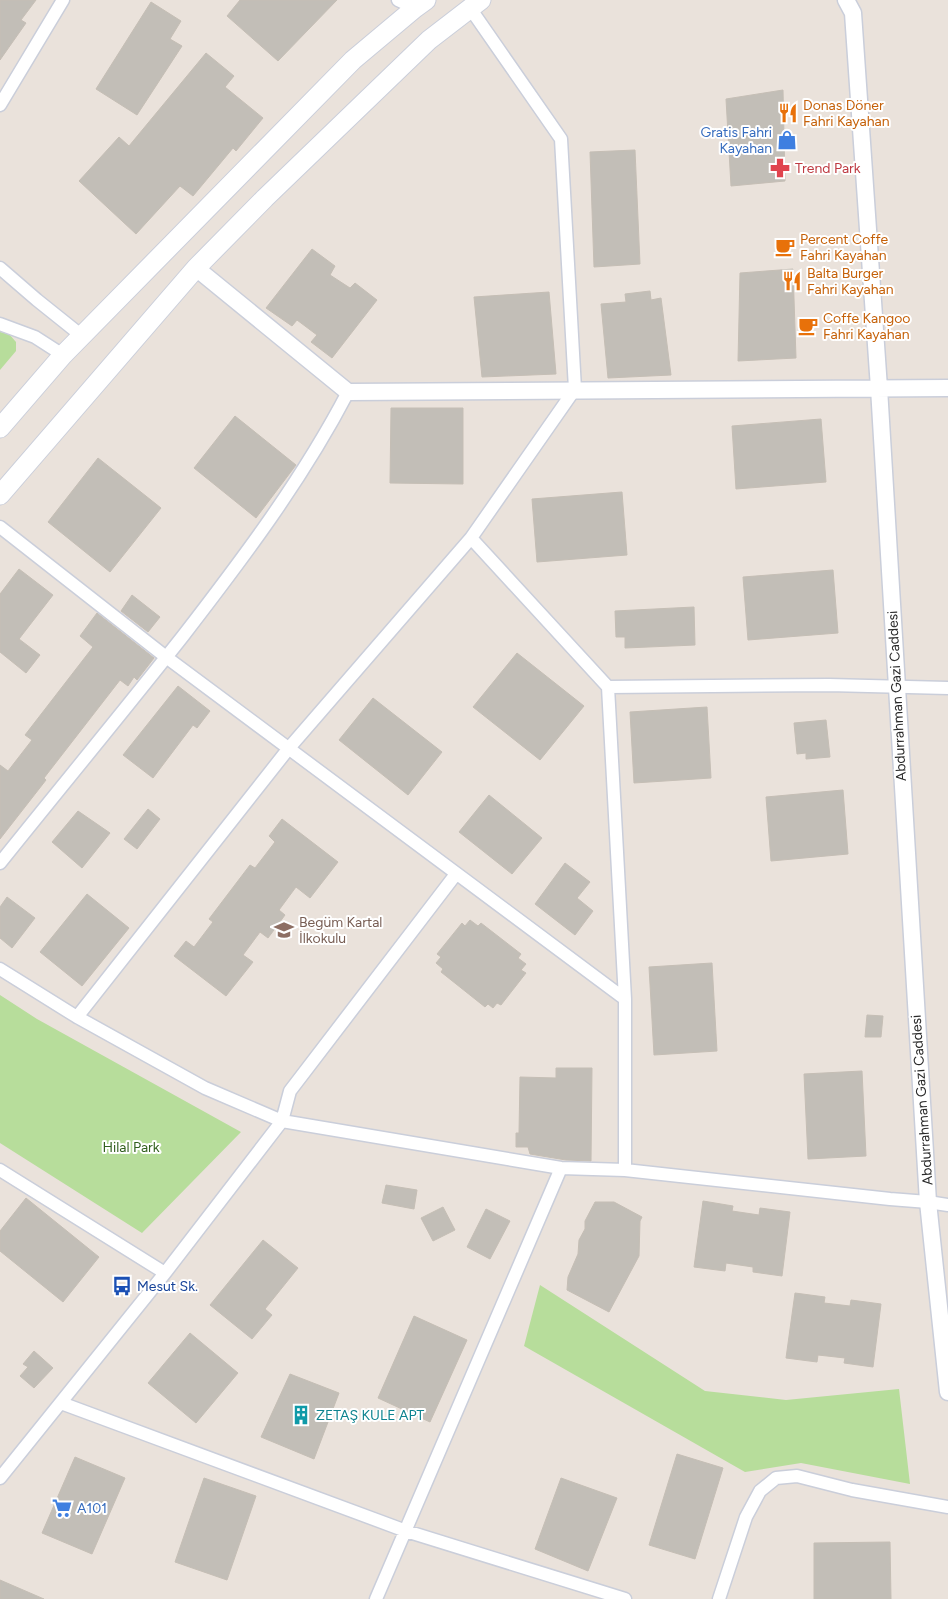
<svg xmlns="http://www.w3.org/2000/svg" width="948" height="1599" viewBox="0 0 948 1599" font-family="Figtree,sans-serif">
<style>
.green{fill:#b7dd9b}
.building{fill:#c2beb7;stroke:#c5beb5}
.lines{fill:none;stroke-linecap:round;stroke-linejoin:round}
.minor-casing{stroke:#caceda;stroke-width:15}
.tertiary-casing{stroke:#caceda;stroke-width:19}
.secondary-casing{stroke:#caceda;stroke-width:21}
.minor{stroke:#fff;stroke-width:12}
.tertiary{stroke:#fff;stroke-width:16}
.secondary{stroke:#fff;stroke-width:19}
.labels{text-anchor:middle;dominant-baseline:central;stroke-width:4;stroke-linejoin:round;paint-order:stroke}
.food-label{font-size:14px;fill:#c56008;stroke:#fff;text-anchor:start}
.shop-label{font-size:14px;fill:#366cbe;stroke:#fff;text-anchor:end}
.health-label{font-size:14px;fill:#be3a42;stroke:#fff;text-anchor:start}
.street-label{font-size:14px;fill:#292929;stroke:#fff}
.education-label{font-size:14px;fill:#785e54;stroke:#fff;text-anchor:start}
.park-label{font-size:14px;fill:#32601f;stroke:#fff}
.transit-label{font-size:14px;fill:#164399;stroke:#fff;text-anchor:start}
.culture-label{font-size:14px;fill:#0d838f;stroke:#fff;text-anchor:start}
</style>
<rect width="100%" height="100%" fill="#eae2db"/>
<path class="green" d="M0,332L9,334L16,342V351L0,370Z
M0,995L37,1019L241,1132L142,1233L0,1143Z
M540,1285L705,1391L786,1400L899,1389L910,1484L801,1463L745,1472L524,1346Z"/>
<path class="building" d="M0,0H36L21,20L26,23L0,60Z
M240,0H337L278,61L227,16Z
M151,2L181,21L170,39L182,46L137,115L96,89Z
M206,53L234,76L225,87L263,118L236,151L233,148L193,196L180,186L136,234L79,181L119,137L129,146Z
M783,90L785,181L731,186L726,99Z
M635,150L640,264L594,267L590,152Z
M312,249L335,266L330,275L350,288L355,283L377,300L332,358L311,342L317,335L297,320L292,326L266,308Z
M793,269L796,358L738,361L740,273Z
M650,291L651,300L661,298L671,375L608,378L601,304L626,302L625,294Z
M549,292L556,374L482,377L474,297Z
M391,408H463V484L390,483Z
M235,416L296,465L256,518L194,468Z
M821,419L826,482L736,489L732,426Z
M98,458L161,508L110,572L48,522Z
M622,492L627,555L537,562L532,499Z
M19,569L53,595L19,639L40,655L26,673L0,652V594Z
M833,570L838,633L748,640L743,577Z
M132,595L160,617L148,632L121,611Z
M694,607L695,645L625,648V637H616L615,611Z
M97,613L154,658L137,680L134,677L128,686L120,680L44,778L46,780L0,839V765L8,771L32,740L25,735L93,647L80,636Z
M517,653L584,706L540,760L473,707Z
M178,686L210,711L197,728L193,725L153,778L123,755Z
M373,698L442,752L408,795L339,740Z
M707,707L711,778L634,783L630,712Z
M826,720L830,757L806,759V753L797,754L794,723Z
M843,790L848,854L771,861L766,797Z
M489,795L542,838L512,874L459,832Z
M148,809L160,819L137,849L124,839Z
M78,811L110,833L82,868L52,842Z
M282,819L338,862L310,898L296,887L279,910L285,915L268,938L260,932L243,955L253,962L226,996L174,956L186,941L194,947L213,922L209,919L250,865L255,868L275,842L269,836Z
M565,863L590,882L577,898L593,911L575,935L535,904Z
M87,894L129,928L82,986L40,952Z
M7,897L35,918L12,948L0,938V907Z
M470,920L478,926L481,923L521,954L518,958L526,964L521,970L526,973L501,1005L497,1003L493,1008L488,1004L485,1007L441,972L443,969L436,963L441,957L437,954L462,923L465,926Z
M712,963L717,1051L654,1055L649,967Z
M867,1015L883,1016L881,1037H865Z
M556,1068H592L591,1161L566,1160L530,1154L528,1147H516V1133H519L520,1077L556,1078Z
M862,1071L866,1156L808,1159L804,1074Z
M386,1185L417,1190L414,1209L382,1203Z
M26,1198L99,1257L63,1302L0,1251V1231Z
M703,1201L733,1206L732,1211L759,1215L760,1208L790,1212L782,1276L753,1272V1267L726,1263L725,1271L694,1267Z
M595,1202H614L642,1217L640,1221L639,1256L609,1312L567,1290L568,1277L578,1254L579,1240L585,1229V1221Z
M443,1207L455,1230L433,1241L421,1218Z
M486,1209L510,1221L490,1259L467,1247Z
M263,1240L298,1268L265,1309L272,1315L252,1339L210,1305Z
M795,1293L825,1297L824,1303L850,1306L851,1300L881,1304L873,1367L844,1363L845,1358L818,1355L817,1362L786,1358Z
M414,1316L467,1340L430,1422L378,1398Z
M190,1333L238,1373L196,1423L148,1383Z
M34,1351L53,1368L34,1388L20,1376L28,1367L23,1364Z
M290,1374L339,1393L314,1459L261,1437Z
M677,1454L723,1468L695,1559L649,1545Z
M75,1457L125,1478L92,1554L42,1533Z
M204,1478L256,1496L227,1580L175,1562Z
M561,1478L617,1498L588,1571L535,1549Z
M890,1542L891,1599H814V1543Z
M0,1580L44,1599H0Z"/>
<g class="lines">
<defs>
<path id="minor" d="M398,0L415,8
M0,105L63,0
M0,268L37,300L82,336
M0,324L35,337L63,355
M0,527L166,657L625,999
M471,538L608,687L625,999V1170
M608,687L829,685L948,688
M0,863C61,787 123,712 183,636C244,557 302,480 348,392
M0,969L77,1017L205,1088L282,1121L561,1168L625,1170L890,1199L928,1202L948,1205
M77,1017L289,748L471,538L575,389L561,139L470,8
M0,1170L165,1273
M61,1403L406,1531L625,1599
M0,1478L165,1273L282,1121L290,1091L456,874
M376,1599L561,1168
M719,1599L746,1517L760,1491L776,1478L797,1476L852,1490L948,1507"/>
<path id="tertiary" d="M846,0L853,13L879,388L928,1202L948,1392
M196,268L348,392L948,388"/>
<path id="secondary" d="M0,428L63,355L353,60L415,8L426,0
M0,495L196,268L265,198L429,40L481,0"/>
</defs>
<use href="#minor" class="minor-casing"/>
<use href="#tertiary" class="tertiary-casing"/>
<use href="#secondary" class="secondary-casing"/>
<use href="#minor" class="minor"/>
<use href="#tertiary" class="tertiary"/>
<use href="#secondary" class="secondary"/>
</g>
<defs>
<symbol id="restaurant-bare" viewBox="-9 -9 18 18"><path d="M-5-6h1v4h1v-4h1v4h1v-4h1v5L-1.5 .5V6h-2V.5L-5-1ZM5-6V6H3V1.5H1.5Q1.5-4 5-6Z" fill="#e8710a" stroke="#fff" stroke-width="2.5" paint-order="stroke"/></symbol>
<symbol id="shop-bare" viewBox="-9 -9 18 18"><path d="M-5-2.5h2.3a2.7 3.5 0 0 1 5.4 0H5L5.5 6h-11ZM-1.5-2.5h3a1.5 2.3 0 0 0-3 0Z" fill="#3f7fe0" stroke="#fff" stroke-width="2.5" paint-order="stroke"/></symbol>
<symbol id="pharmacy-bare" viewBox="-9 -9 18 18"><path d="M-2-6h4v4h4v4h-4v4h-4v-4h-4v-4h4Z" fill="#e0444e" stroke="#fff" stroke-width="2.5" paint-order="stroke"/></symbol>
<symbol id="cafe-bare" viewBox="-9 -9 18 18"><path d="M-5.5-4.5H6V0H3Q3 3.5 0 3.5H-2.5Q-5.5 3.5-5.5 0ZM3-3.2v2h1.7v-2ZM-6 4.5H4V6H-6Z" fill="#e8710a" stroke="#fff" stroke-width="2.5" paint-order="stroke"/></symbol>
<symbol id="school-bare" viewBox="-9 -9 18 18"><path d="M0-5L7-2L0 1L-7-2ZM-4 1L0 2.5L4 1V4Q0 6-4 4Z" fill="#8d6e63" stroke="#fff" stroke-width="2.5" paint-order="stroke"/></symbol>
<symbol id="bus-bare" viewBox="-9 -9 18 18"><path d="M-5-6H5V4H4V6H2V4H-2V6H-4V4H-5ZM-3.5-4V0h7V-4ZM-3.5 1.2v1.5H-2V1.2ZM2 1.2v1.5H3.5V1.2Z" fill="#1a4fb4" stroke="#fff" stroke-width="2.5" paint-order="stroke"/></symbol>
<symbol id="building-bare" viewBox="-9 -9 18 18"><path d="M-4-6H4V6H1V3H-1V6H-4ZM-2.5-4.3h1.7v1.8h-1.7ZM.8-4.3h1.7v1.8H.8ZM-2.5-1h1.7V.8h-1.7ZM.8-1h1.7V.8H.8Z" fill="#0f9aa8" stroke="#fff" stroke-width="2.5" paint-order="stroke"/></symbol>
<symbol id="supermarket-bare" viewBox="-9 -9 18 18"><path d="M-6-5.5h2.5l.6 2H6L4.5 2H-2.5L-4.4-4H-6ZM-1.5 3.2a1.3 1.3 0 1 0 .1 0ZM3 3.2a1.3 1.3 0 1 0 .1 0Z" fill="#3f7fe0" stroke="#fff" stroke-width="2.5" paint-order="stroke"/></symbol>
</defs>
<g fill-rule="evenodd">
<use href="#restaurant-bare" x="774" y="99" width="28" height="28"/>
<use href="#shop-bare" x="773" y="126" width="28" height="28"/>
<use href="#pharmacy-bare" x="766" y="154" width="28" height="28"/>
<use href="#cafe-bare" x="771" y="233" width="28" height="28"/>
<use href="#restaurant-bare" x="778" y="267" width="28" height="28"/>
<use href="#cafe-bare" x="794" y="312" width="28" height="28"/>
<use href="#school-bare" x="270" y="916" width="28" height="28"/>
<use href="#bus-bare" x="108" y="1272" width="28" height="28"/>
<use href="#building-bare" x="287" y="1401" width="28" height="28"/>
<use href="#supermarket-bare" x="48" y="1494" width="28" height="28"/>
</g>
<g class="labels">
<g class="food-label">
<text x="803" y="105">Donas Döner<tspan x="803" dy="16">Fahri Kayahan</tspan></text>
<text x="800" y="239">Percent Coffe<tspan x="800" dy="16">Fahri Kayahan</tspan></text>
<text x="807" y="273">Balta Burger<tspan x="807" dy="16">Fahri Kayahan</tspan></text>
<text x="823" y="318">Coffe Kangoo<tspan x="823" dy="16">Fahri Kayahan</tspan></text>
</g>
<g class="shop-label">
<text x="772" y="132">Gratis Fahri<tspan x="772" dy="16">Kayahan</tspan></text>
<text x="77" y="1508" text-anchor="start">A101</text>
</g>
<g class="health-label">
<text x="795" y="168">Trend Park</text>
</g>
<g class="street-label">
<text transform="translate(897 696) rotate(-93)">Abdurrahman Gazi Caddesi</text>
<text transform="translate(922 1100) rotate(-94)">Abdurrahman Gazi Caddesi</text>
</g>
<g class="education-label">
<text x="299" y="922">Begüm Kartal<tspan x="299" dy="16">İlkokulu</tspan></text>
</g>
<g class="park-label">
<text x="131" y="1147">Hilal Park</text>
</g>
<g class="transit-label">
<text x="137" y="1286">Mesut Sk.</text>
</g>
<g class="culture-label">
<text x="316" y="1415">ZETAŞ KULE APT</text>
</g>
</g>
</svg>
